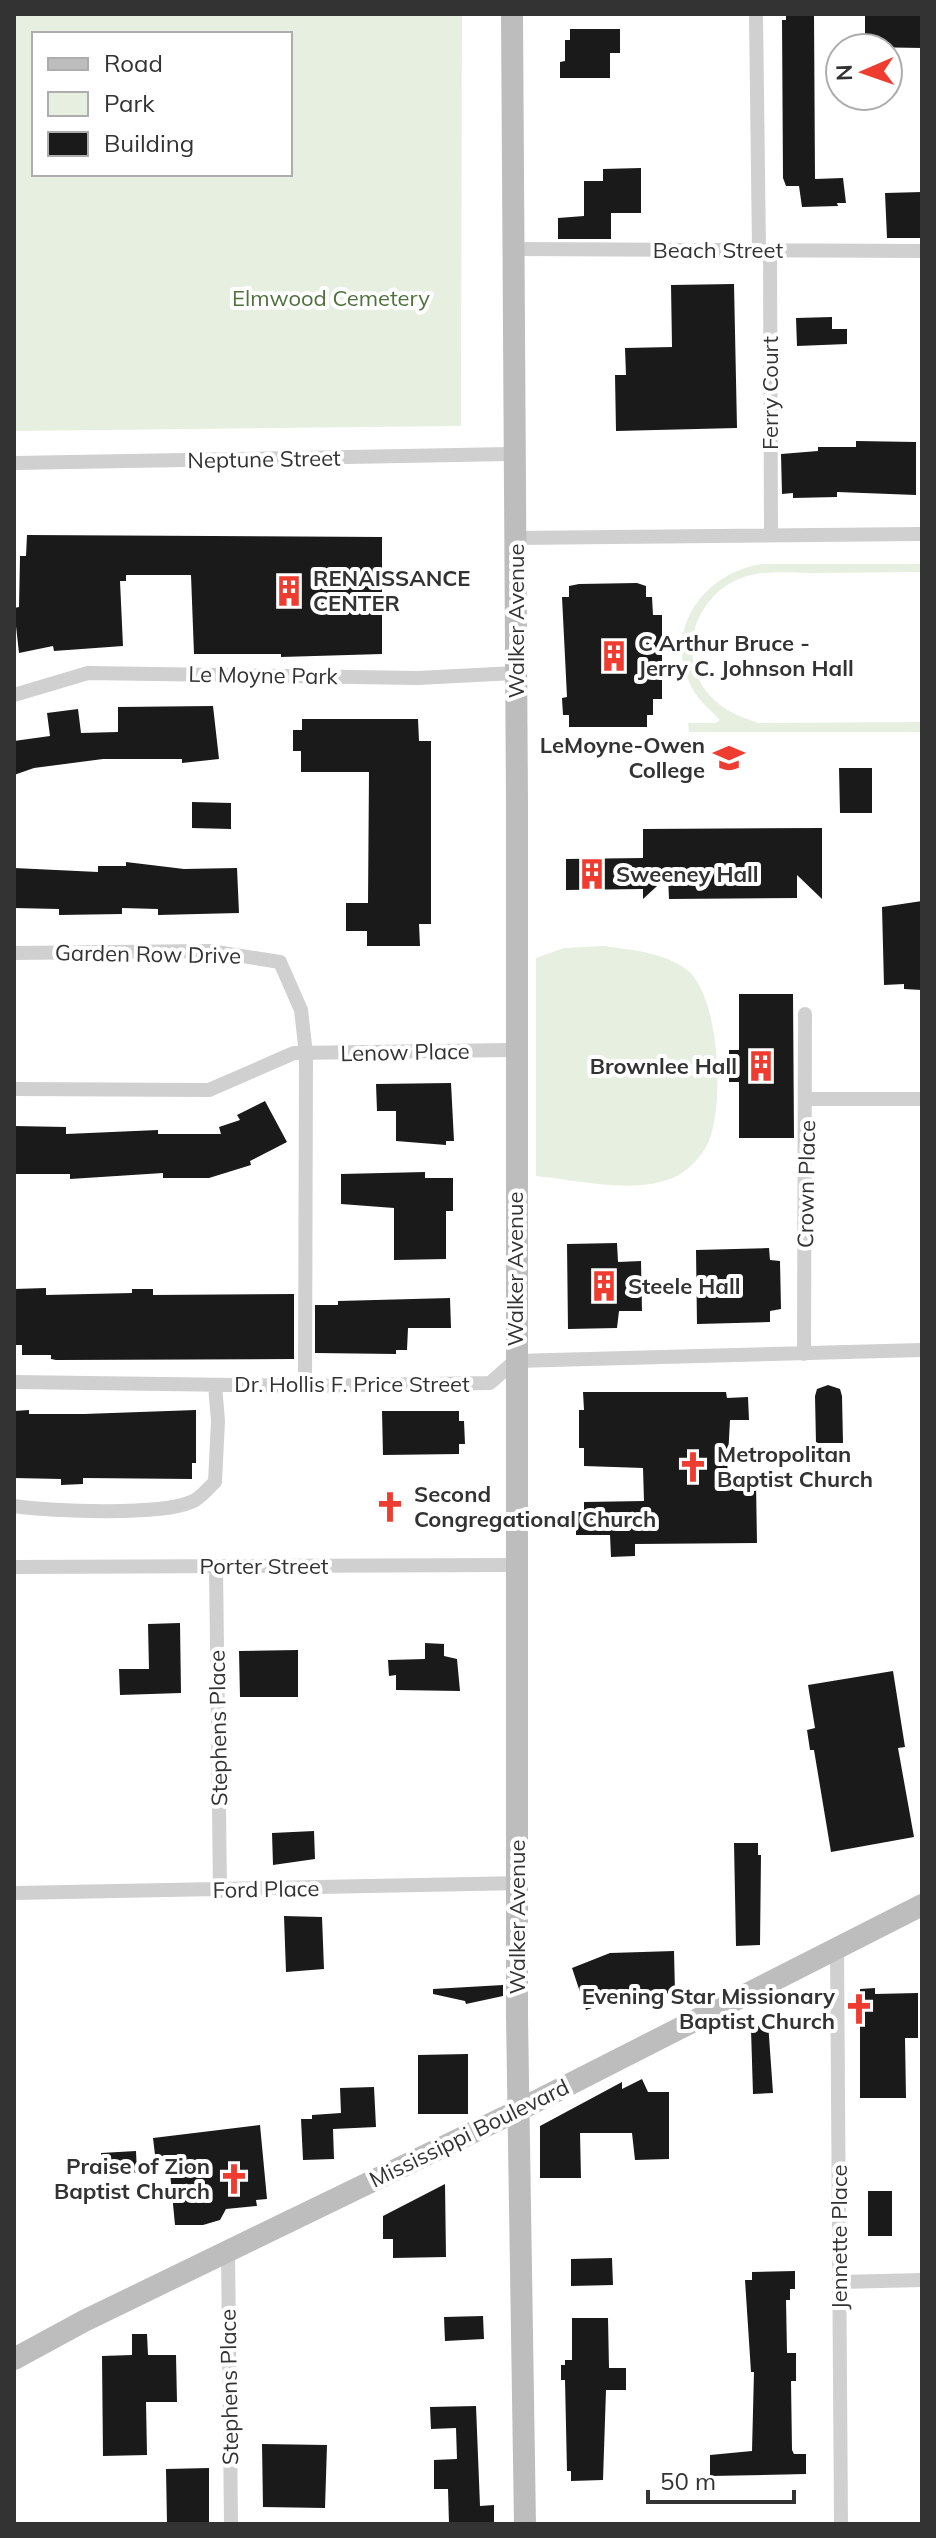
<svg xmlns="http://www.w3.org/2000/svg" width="936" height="2538" viewBox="0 0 936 2538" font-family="Mulish,sans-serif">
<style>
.green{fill:#e7efe1;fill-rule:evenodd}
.building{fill:#1a1a1a}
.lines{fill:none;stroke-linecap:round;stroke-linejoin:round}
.street{stroke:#d0d0d0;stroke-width:14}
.secondary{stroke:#bdbdbd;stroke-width:22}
.labels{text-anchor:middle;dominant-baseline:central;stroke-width:8;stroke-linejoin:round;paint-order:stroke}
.street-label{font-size:22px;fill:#333;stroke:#fff}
.park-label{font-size:22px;fill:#4e723c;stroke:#fff}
.poi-label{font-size:22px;font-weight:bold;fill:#333;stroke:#fff;text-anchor:start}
</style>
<rect width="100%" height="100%" fill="#fff"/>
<path class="green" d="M14,14H462L461,426L14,431ZM34,34H290V174H34Z
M762,564H922V572C885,572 848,573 811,573C789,573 765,570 744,577C708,589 685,628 694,665C702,699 729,714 759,723L922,722V732H689L688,723H716L720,720C712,711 702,704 695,693C659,635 701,573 762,564Z
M604,946C632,950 662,952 686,969C720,994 725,1107 708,1143C702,1156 688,1171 675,1177C635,1195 578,1180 536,1176V958L564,948Z"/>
<path class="building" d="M786,14H814L815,179L843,178L846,203H837L838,206L802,207L799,186H786L783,178L782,20H786Z
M865,14H922V48L865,47Z
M570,29H620V53H610V78H560V62L565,61V40H570Z
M641,168V213H611V239H558V218L584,216V181H603V169Z
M922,192V238H887L885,193Z
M734,284L737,428L616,431L615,375H626L625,348L672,347L671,285Z
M832,317V329H847V344L797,346L796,318Z
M856,441L916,442V495L837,492V497L793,498V493L782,494L781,454L818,451V447H856Z
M27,535L382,537V654L281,657V654H194L191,575H126V581H120L123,646L54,651L53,646L19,653L14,608L19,607L20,556H26Z
M637,583L646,586V597H652L653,615H662V699H653V715H647V727H569V715H563L562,698L567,697L562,597H569V586L579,584Z
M213,706L219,759L182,763V759H103L34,768L14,775V741L50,736L47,713L78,709L81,733L118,732V707Z
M302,719H418L419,741H431V924H419L420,946H367V931H346V903H368L369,772H301V751H293V730H302Z
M839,768H872V813H840Z
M192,802L231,803V829L192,828Z
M822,828V899L797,875V898L669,899L668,876L643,899V889L566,890V859L643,858V829Z
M126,862L184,869L237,868L239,913L158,915V909L122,908V914L59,915V909L14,908V868L98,872V866H126Z
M922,901V990L904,989V984L884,985L882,907Z
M739,994H793L794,1138H739V1082H729V1050H739Z
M451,1083L454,1141H446V1145L396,1141V1111H377L376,1084Z
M265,1101L287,1142L250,1161L251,1165L209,1178H163V1173L70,1179V1174H14V1126L66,1127V1134L158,1130V1134H221L219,1127L240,1120L237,1115Z
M425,1172V1178H453V1211H446V1259L394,1260V1208L341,1204V1174Z
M617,1243L618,1262L641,1261L642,1311H619L617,1328L568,1329L567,1244Z
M769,1248L770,1260L780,1261L781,1309L770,1311V1322L697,1324L696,1250Z
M46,1288V1295L132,1293V1289H153V1295L294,1294V1359L56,1360L51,1359V1355H22V1345H14V1289Z
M450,1298L451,1328H408L407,1350H396V1354L315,1353V1305H338V1301Z
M828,1385L840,1389L842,1396L843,1443H816L815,1396L817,1389Z
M583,1392H726L727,1398L748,1397L749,1420H730L727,1476H747L746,1483H756L757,1543L635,1544V1556L611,1557L610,1535H576V1512H584V1502L644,1501L643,1468L584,1466V1448H579V1410H584Z
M29,1410V1414H84L196,1410V1463H192V1479L83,1478V1484L61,1485V1479L14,1478V1411Z
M382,1411H459V1421H464L465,1444H459V1454L383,1455Z
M180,1623L181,1693L120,1695L119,1669H149L148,1624Z
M425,1643L444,1644V1656L457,1659L460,1691L396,1690V1675L389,1676L388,1660L425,1659Z
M298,1650V1697H240L239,1651Z
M893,1671L905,1747L898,1748L914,1837L831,1852L814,1750H810L807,1730L815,1728L808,1685Z
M314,1831L315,1859L273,1865L272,1833Z
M734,1843H758V1855H761L760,1945L736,1946Z
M284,1916L322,1917L324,1969L286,1972Z
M674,1951L675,1993L628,1996L586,2010L572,1968L610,1953Z
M503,1985V1996L466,2004L465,2001L433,1994V1989Z
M875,1988V1994L918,1993V2038H905L906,2098H860V1989Z
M768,2022L773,2093L753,2094L751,2029Z
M468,2054V2114H418V2055Z
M642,2079L648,2092H669V2159L635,2160L632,2133H580L581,2178H540V2126L622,2082V2089Z
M374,2087L376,2127L333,2129L334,2159L303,2160L301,2119H312V2115L341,2113L340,2088Z
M260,2125L267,2199L256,2200L257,2206L226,2209L220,2220L203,2225H175L169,2162L156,2163L153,2138Z
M136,2151L137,2173L102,2174L101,2153Z
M445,2184L446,2257L393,2258V2239H383V2216Z
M868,2191H892V2236H868Z
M612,2258L613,2285L571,2286V2259Z
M795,2271V2289H790V2300H786L787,2353H796V2381H791L792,2450L794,2454H806V2474L710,2476V2455L752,2451L754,2372H751L745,2280H752V2272Z
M483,2316L484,2339L445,2341L444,2317Z
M572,2318H608L609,2368H626V2390H606L603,2480L571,2481V2471H567L565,2380H561V2365H565V2360H572Z
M132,2334H147L148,2355H176L177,2402H146L147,2455L103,2456L102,2356L132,2355Z
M476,2406L480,2506L494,2505V2524H449L448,2489H434V2460L457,2459L456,2428L431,2429L430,2407Z
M262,2444L327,2445L325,2508L263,2507Z
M209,2468V2524H167L166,2469Z"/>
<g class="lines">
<path class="street" d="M756,14L759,250
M515,249L922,251
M770,251L771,535
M14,463L514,454
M515,538L922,534
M14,695L88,673L418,678L516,673
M14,953L210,951L280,962L301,1010L306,1054L305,1386
M14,1089L209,1090L294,1053L516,1050
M807,1099H922
M804,1354L805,1014
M14,1382L305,1386L490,1383L515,1361L922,1350
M14,1506C52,1511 158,1516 191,1502C200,1499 208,1488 215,1482L218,1421L215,1385
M216,1566L220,1891
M14,1567L515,1565
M14,1893L517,1883
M837,1949L841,2524
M228,2250L231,2524
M840,2282L922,2280"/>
<path class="secondary" d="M512,14L517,804V2016L525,2524
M14,2359L84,2321L519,2110L922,1905"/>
</g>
<defs>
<symbol id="building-bare" viewBox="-9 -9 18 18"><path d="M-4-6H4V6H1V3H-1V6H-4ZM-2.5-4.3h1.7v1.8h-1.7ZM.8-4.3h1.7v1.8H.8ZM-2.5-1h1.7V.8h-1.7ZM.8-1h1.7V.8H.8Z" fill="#ee3d30" stroke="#fff" stroke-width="2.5" paint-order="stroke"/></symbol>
<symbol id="university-bare" viewBox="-9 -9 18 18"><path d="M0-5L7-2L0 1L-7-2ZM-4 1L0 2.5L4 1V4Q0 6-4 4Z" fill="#ee3d30" stroke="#fff" stroke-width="2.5" paint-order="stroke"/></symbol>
<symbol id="church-bare" viewBox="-9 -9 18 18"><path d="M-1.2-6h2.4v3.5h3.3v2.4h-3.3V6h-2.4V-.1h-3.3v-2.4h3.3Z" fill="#ee3d30" stroke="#fff" stroke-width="2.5" paint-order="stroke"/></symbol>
</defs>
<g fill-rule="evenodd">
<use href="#building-bare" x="267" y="569" width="44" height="44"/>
<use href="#building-bare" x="592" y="634" width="44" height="44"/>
<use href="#university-bare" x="707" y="736" width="44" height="44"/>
<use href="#building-bare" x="570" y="852" width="44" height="44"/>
<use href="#building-bare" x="739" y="1044" width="44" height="44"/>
<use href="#building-bare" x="582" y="1264" width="44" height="44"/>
<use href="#church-bare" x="671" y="1445" width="44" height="44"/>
<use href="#church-bare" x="368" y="1485" width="44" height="44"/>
<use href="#church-bare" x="837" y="1987" width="44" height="44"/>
<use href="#church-bare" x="212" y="2157" width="44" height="44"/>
</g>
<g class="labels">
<g class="street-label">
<text x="718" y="250">Beach Street</text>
<text transform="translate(770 393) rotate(-90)">Ferry Court</text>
<text transform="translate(264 459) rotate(-1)">Neptune Street</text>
<text transform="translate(516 621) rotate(-90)">Walker Avenue</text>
<text transform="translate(263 675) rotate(1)">Le Moyne Park</text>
<text transform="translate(148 954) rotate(1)">Garden Row Drive</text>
<text transform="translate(405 1052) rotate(-1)">Lenow Place</text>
<text transform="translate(806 1184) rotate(-89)">Crown Place</text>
<text transform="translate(515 1269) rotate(-90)">Walker Avenue</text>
<text x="352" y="1384">Dr. Hollis F. Price Street</text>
<text x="264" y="1566">Porter Street</text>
<text transform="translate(218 1728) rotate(-91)">Stephens Place</text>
<text transform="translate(266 1889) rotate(-1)">Ford Place</text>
<text transform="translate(517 1917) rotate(-90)">Walker Avenue</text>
<text transform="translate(469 2133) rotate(-26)">Mississippi Boulevard</text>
<text transform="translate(839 2237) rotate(-90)">Jennette Place</text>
<text transform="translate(229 2387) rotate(-91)">Stephens Place</text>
</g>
<g class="park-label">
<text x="331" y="298">Elmwood Cemetery</text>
</g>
<g class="poi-label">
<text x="313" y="578">RENAISSANCE<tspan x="313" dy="25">CENTER</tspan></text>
<text x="638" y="643">C Arthur Bruce -<tspan x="638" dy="25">Jerry C. Johnson Hall</tspan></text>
<text x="705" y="745" text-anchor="end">LeMoyne-Owen<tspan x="705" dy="25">College</tspan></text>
<text x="616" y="874">Sweeney Hall</text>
<text x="737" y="1066" text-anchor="end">Brownlee Hall</text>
<text x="628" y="1286">Steele Hall</text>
<text x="717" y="1454">Metropolitan<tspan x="717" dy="25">Baptist Church</tspan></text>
<text x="414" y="1494">Second<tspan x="414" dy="25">Congregational Church</tspan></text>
<text x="835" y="1996" text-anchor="end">Evening Star Missionary<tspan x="835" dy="25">Baptist Church</tspan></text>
<text x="210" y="2166" text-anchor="end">Praise of Zion<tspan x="210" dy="25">Baptist Church</tspan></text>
</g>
</g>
<rect width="936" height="2538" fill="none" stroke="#333333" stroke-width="32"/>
<rect x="32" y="32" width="260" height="144" fill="#ffffff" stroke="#adadad" stroke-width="2"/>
<rect x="48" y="58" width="40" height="12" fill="#bdbdbd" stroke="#adadad" stroke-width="2"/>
<text x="104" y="72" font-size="24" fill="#333333">Road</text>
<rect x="48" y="92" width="40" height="24" fill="#e7efe1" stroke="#adadad" stroke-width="2"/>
<text x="104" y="112" font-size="24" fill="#333333">Park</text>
<rect x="48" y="132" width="40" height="24" fill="#1a1a1a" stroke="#adadad" stroke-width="2"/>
<text x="104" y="152" font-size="24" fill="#333333">Building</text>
<g transform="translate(864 72) rotate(268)"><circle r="38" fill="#ffffff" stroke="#adadad" stroke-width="2"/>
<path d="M0-6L14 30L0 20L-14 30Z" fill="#ee3d30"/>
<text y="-12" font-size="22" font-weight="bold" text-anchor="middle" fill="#333333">N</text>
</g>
<path d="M648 2490v12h146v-12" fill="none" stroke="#333333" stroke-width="4"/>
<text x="660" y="2490" font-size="24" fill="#333333" stroke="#ffffff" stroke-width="6" paint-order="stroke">50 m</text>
</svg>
